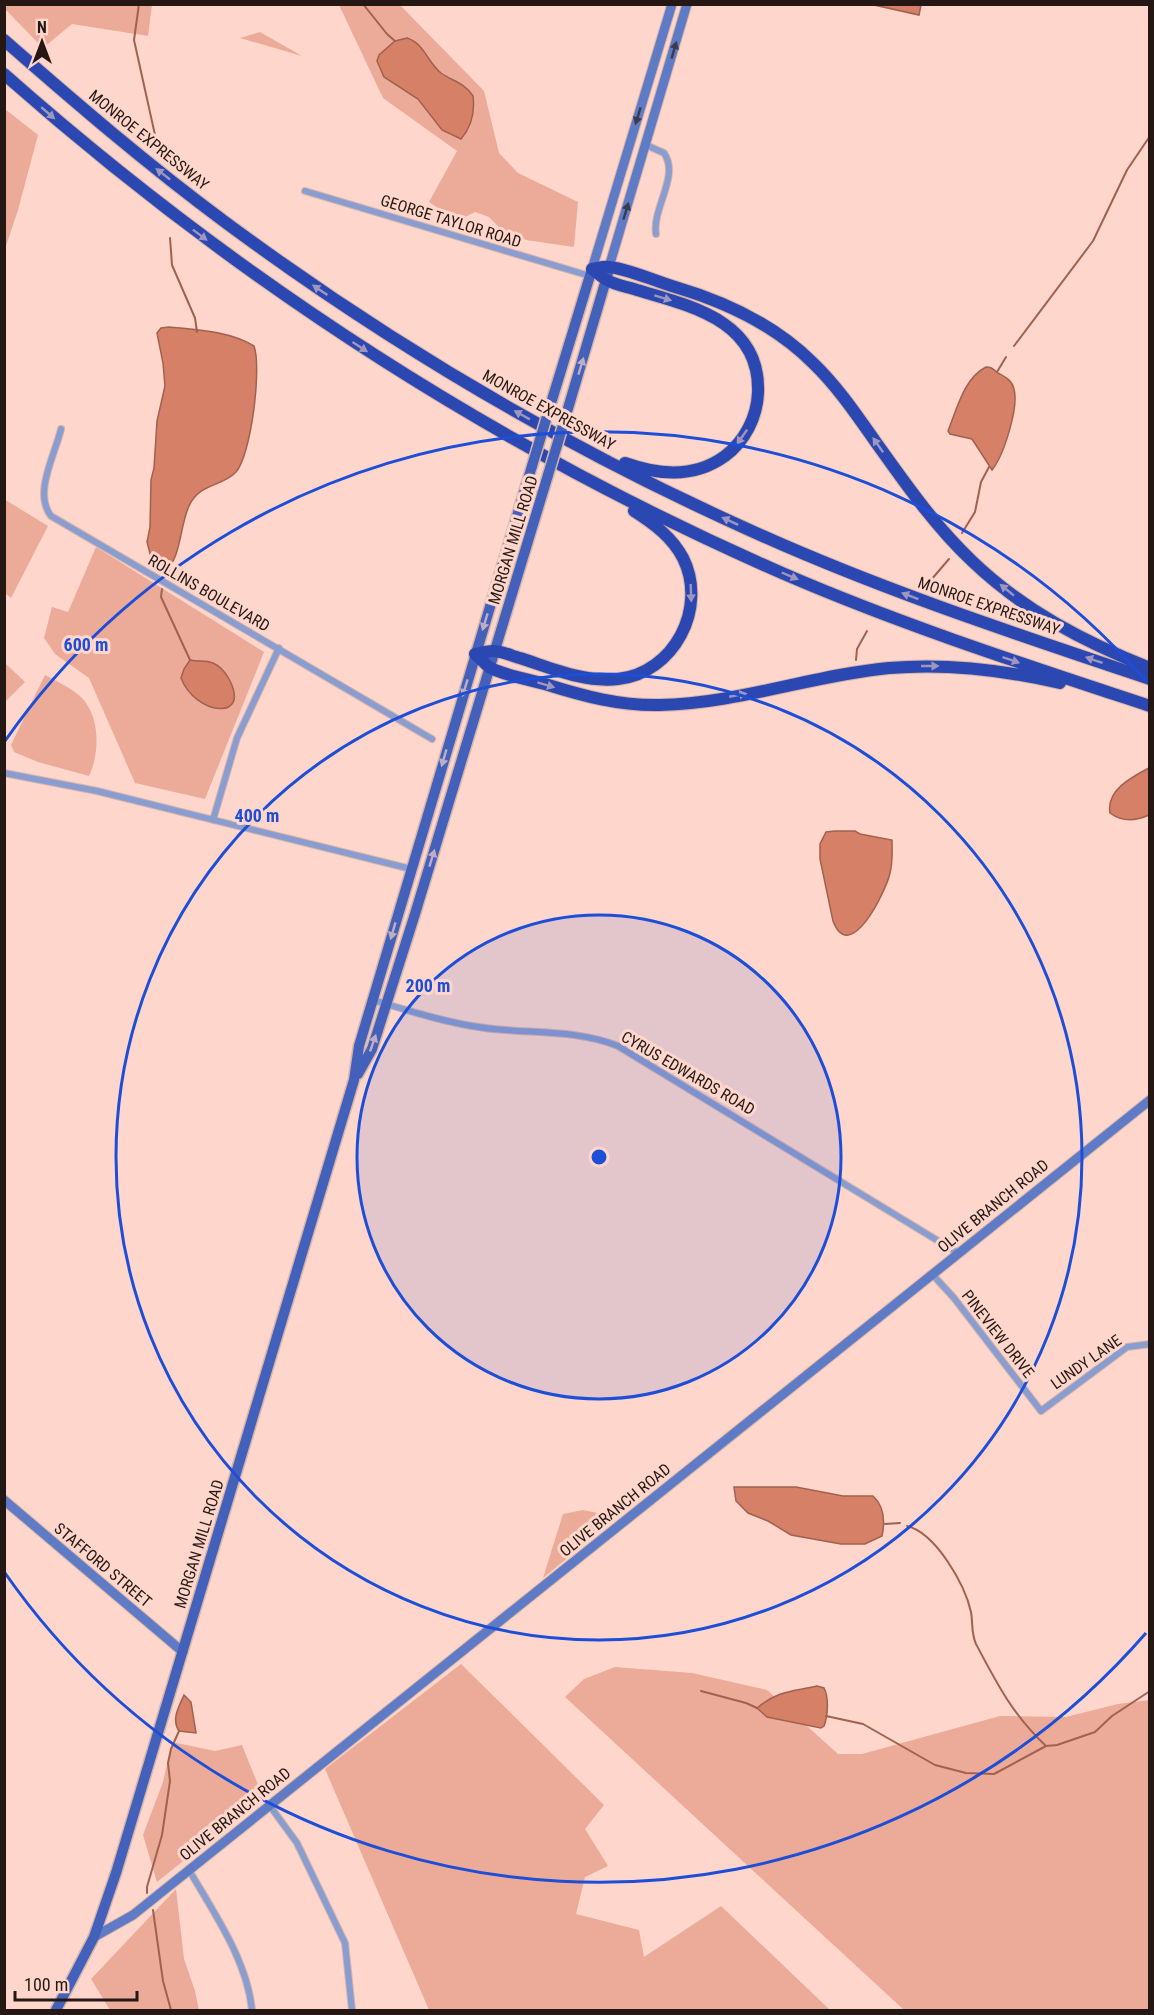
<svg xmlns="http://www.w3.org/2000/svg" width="1154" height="2015" viewBox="0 0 1154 2015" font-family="'Roboto Condensed',sans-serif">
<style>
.green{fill:#ecab99}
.water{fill:#d68068;stroke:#a1614f;stroke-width:1.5}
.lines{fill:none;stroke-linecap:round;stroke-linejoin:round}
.stream{stroke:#a1614f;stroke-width:2}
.street-casing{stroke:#d7b4aa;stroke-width:8}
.secondary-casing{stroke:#d7b4aa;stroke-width:11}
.primary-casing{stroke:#d7b4aa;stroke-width:13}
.highway-casing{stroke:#d7b4aa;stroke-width:14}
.street{stroke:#899dd0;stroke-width:6}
.secondary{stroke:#607bc5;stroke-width:9}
.primary{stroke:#4360bb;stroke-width:10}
.highway{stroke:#2b47b2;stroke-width:12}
.primary-bridge-casing{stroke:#d7b4aa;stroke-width:13;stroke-linecap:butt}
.primary-bridge{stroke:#4360bb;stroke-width:10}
.oneway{fill:#3a3b52}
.oneway2{fill:#9f96c0}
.oneway3{fill:#bdadc5}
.ring{fill:none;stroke:#1d4ed8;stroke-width:3}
.labels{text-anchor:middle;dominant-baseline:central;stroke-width:6;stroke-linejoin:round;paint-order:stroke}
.street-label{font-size:16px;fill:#251814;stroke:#fed6cb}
.centre{fill:#1d4ed8;stroke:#fed6cb;stroke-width:3}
.ring-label{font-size:18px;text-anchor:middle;font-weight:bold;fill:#1d4ed8;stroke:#fed6cb;stroke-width:6;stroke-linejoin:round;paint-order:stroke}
</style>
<rect width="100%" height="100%" fill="#fed6cb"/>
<path class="green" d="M4,5L5,4L152,5L148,36L72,24L43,48L5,9Z
M339,5H400L484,91L499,153L518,173L578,202L574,247L526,240L499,227L489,217L475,212L457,221L429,202L457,151L383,98Z
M260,32L302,56L240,38Z
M5,109L38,135L18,210L5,249Z
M4,499L48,526L11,598L5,593Z
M96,547L264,652L205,799L135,783L89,678L55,654L44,638L52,607L68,612Z
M4,662L25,682L5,702H4Z
M45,675C58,682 72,688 82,698C100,717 100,753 89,776L38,762L14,752L11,745Z
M583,1510L617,1517L543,1578L563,1514Z
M461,1664L604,1805L585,1829L608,1866L585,1877L576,1914L639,1930L644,1957L721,1906L830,2010H429L325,1769Z
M615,1667L692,1673L767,1690L838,1754H862L1000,1716L1066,1717L1118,1704L1149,1700V2010H904L565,1697L584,1679Z
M172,1742L215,1751L242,1745L263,1797L157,1882L143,1835L163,1782Z
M176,1889L184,1959L195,1991L199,2010H110L91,1979Z"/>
<path class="water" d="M874,5L921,4V5L919,15Z
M407,38C425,44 427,62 441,73C452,81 465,83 473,96C475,112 472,126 461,139L442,130L418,99L384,77L377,61L379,55L395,41Z
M169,327C198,330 229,331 254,346C262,368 251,455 236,472C222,487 199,483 189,506C179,528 182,557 164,573L152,561L147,542L150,527L151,480L154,468L157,421L165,386L163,363L157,333L161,328Z
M986,367C992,367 993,369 998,373C1005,377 1012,380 1014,389C1019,407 1004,455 992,470L972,439L950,434L948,431C957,409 964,378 986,367Z
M190,660C198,662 205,660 213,663C220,666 225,672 229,679C252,722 195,715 181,678L184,669Z
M1149,768V815C1136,821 1122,822 1110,813C1106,790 1132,777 1149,768Z
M835,831H855L860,834L892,840C892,851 893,862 890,873C886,891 850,966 833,921L820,859V844L826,832Z
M734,1487H796L843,1496H873C884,1506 885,1522 882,1536L865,1544H841L791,1535L768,1521L748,1513L736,1501Z
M817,1686L824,1688C829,1697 828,1716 824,1726L821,1728L767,1717L757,1708C779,1690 791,1692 817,1686Z
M184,1695L191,1702L196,1733L179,1731C171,1719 179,1707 184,1695Z"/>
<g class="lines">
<path class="stream" d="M139,4L134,40L157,144
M363,4L387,34L395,41
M170,238L172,265L195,318L197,332
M1014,346L1093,241L1127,170L1150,136
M997,372L1006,357
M962,533L975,512L981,482L989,467
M931,580L949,559
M162,589L161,597L190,660
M856,660L857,649L867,631
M885,1524L900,1523
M907,1526C936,1533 965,1585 971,1612C973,1623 971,1633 976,1644C997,1684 1013,1715 1046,1746
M701,1691L746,1703L757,1708
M826,1716L863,1724L935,1765L966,1773L994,1774L1046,1746L1057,1745L1095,1732L1112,1716L1150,1691
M147,1893V1887L162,1835L170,1781L168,1763L171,1749L179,1731
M153,1910L163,1981L171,2010"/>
<defs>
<path id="street" d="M646,145L664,153C680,176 652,208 656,234
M305,191L590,276
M61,429C55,455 33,493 51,516L432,739
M4,773L97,791L411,869
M213,820L237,738L279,648
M373,1000C410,1011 447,1023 485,1028C530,1034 576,1029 618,1046L958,1253
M932,1274L954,1298L1041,1411L1127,1347L1150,1344
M270,1806L297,1843L345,1943L352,2010
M189,1870C214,1913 247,1960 252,2010"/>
<path id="secondary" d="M609,267L687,4
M592,269L672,4
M4,1500L183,1652
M94,1937L133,1915L1150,1100"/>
<path id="primary" d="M548,413L592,269
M564,422L608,273
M358,1074L372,1049L415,914L548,475
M56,2010L94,1937L116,1873L354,1080L359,1046L532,466"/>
<path id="highway" d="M4,40C76,103 148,165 225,222C387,342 561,445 745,528C876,588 1013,633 1150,679
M4,74C238,281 496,448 782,573C902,625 1026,665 1150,706
M592,269C598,268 605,266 610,267C631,270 655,281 675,287C726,302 775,325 813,363C837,386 856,414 875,441C905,483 934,525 972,561C1023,610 1084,642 1150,668
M592,269C597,272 601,277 607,280C615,285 628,287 637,290C691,306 761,321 758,393C757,417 745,441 725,456C695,478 658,475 625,463
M475,654C480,658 484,663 489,667C499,674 531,680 545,684C583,696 620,706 660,705C736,704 813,675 889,668C947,663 1004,670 1060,683
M475,654C481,653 488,651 493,651C502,651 512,656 520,658C551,668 585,683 618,679C674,673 708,608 683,558C672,537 653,523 634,511"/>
</defs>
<use href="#street" class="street-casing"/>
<use href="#secondary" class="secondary-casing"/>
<use href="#primary" class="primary-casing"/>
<use href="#highway" class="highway-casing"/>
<use href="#street" class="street"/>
<use href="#secondary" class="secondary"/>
<use href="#primary" class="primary"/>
<use href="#highway" class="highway"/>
<defs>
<path id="primary-bridge" d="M532,466L548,413
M548,475L564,422"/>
</defs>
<use href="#primary-bridge" class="primary-bridge-casing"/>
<use href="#primary-bridge" class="primary-bridge"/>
</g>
<defs><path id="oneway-solid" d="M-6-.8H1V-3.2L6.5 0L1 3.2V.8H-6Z" transform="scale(1.5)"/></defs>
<g class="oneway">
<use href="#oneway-solid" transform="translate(674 50) rotate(-74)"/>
<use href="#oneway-solid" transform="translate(638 116) rotate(107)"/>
<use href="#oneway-solid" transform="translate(626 211) rotate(-73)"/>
</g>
<g class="oneway2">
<use href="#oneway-solid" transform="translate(48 113) rotate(41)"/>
<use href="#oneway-solid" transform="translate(163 174) rotate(-142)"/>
<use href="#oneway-solid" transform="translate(200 235) rotate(37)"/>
<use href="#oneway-solid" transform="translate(320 290) rotate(-146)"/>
<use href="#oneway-solid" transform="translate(663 298) rotate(17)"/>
<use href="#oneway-solid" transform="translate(360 347) rotate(33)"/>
<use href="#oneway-solid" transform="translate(522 415) rotate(-151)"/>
<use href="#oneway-solid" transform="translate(742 437) rotate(125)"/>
<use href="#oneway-solid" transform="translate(878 445) rotate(-125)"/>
<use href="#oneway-solid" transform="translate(730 521) rotate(-155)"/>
<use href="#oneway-solid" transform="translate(790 576) rotate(23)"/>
<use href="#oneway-solid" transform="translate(1007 590) rotate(-141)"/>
<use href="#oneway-solid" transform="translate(691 593) rotate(88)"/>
<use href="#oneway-solid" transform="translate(910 596) rotate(-159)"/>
<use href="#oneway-solid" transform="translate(1011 660) rotate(19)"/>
<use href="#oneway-solid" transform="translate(1094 660) rotate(-161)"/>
<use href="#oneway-solid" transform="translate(930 666)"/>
<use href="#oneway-solid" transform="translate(546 685) rotate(17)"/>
<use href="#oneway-solid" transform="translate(738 695) rotate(-11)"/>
</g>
<g class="oneway3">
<use href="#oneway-solid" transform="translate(581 366) rotate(-73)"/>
<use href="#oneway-solid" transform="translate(485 622) rotate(107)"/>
<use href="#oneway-solid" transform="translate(465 688) rotate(107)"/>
<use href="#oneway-solid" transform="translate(444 758) rotate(106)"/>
<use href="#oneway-solid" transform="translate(432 858) rotate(-73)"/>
<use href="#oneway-solid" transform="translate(393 931) rotate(106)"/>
<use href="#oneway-solid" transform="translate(373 1043) rotate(-71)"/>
</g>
<circle cx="599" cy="1157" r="242" fill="#1d4ed8" fill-opacity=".12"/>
<g class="ring">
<circle cx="599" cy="1157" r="242"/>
<circle cx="599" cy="1157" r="483"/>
<path d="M1146 1633A725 725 0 0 1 5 1573M5 741A725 725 0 0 1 1146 681"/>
</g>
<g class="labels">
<g class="street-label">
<text transform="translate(149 140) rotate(39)">MONROE EXPRESSWAY</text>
<text transform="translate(451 221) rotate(17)">GEORGE TAYLOR ROAD</text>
<text transform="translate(549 410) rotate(29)">MONROE EXPRESSWAY</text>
<text transform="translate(513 540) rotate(-73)">MORGAN MILL ROAD</text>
<text transform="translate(209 593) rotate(30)">ROLLINS BOULEVARD</text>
<text transform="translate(989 606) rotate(19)">MONROE EXPRESSWAY</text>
<text transform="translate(688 1073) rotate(30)">CYRUS EDWARDS ROAD</text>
<text transform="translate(993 1206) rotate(-39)">OLIVE BRANCH ROAD</text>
<text transform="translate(998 1334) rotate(52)">PINEVIEW DRIVE</text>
<text transform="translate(1086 1362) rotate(-35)">LUNDY LANE</text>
<text transform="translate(615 1510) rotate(-39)">OLIVE BRANCH ROAD</text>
<text transform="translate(199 1544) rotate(-73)">MORGAN MILL ROAD</text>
<text transform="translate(103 1565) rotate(40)">STAFFORD STREET</text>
<text transform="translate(235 1814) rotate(-39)">OLIVE BRANCH ROAD</text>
</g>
</g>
<circle cx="599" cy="1157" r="9" class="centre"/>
<g class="ring-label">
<text x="86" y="651">600 m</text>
<text x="257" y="822">400 m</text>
<text x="428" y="992">200 m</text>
</g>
<rect width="1154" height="2015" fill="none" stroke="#251814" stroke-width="12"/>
<g transform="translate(42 42)" stroke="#fed6cb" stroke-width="4.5" paint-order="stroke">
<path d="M0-4.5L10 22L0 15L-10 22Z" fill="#251814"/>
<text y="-9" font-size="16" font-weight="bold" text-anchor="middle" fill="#251814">N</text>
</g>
<path d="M15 1991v9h122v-9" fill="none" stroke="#251814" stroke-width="3"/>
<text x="24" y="1991" font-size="18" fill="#251814" stroke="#fed6cb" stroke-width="4.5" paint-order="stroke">100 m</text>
</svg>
